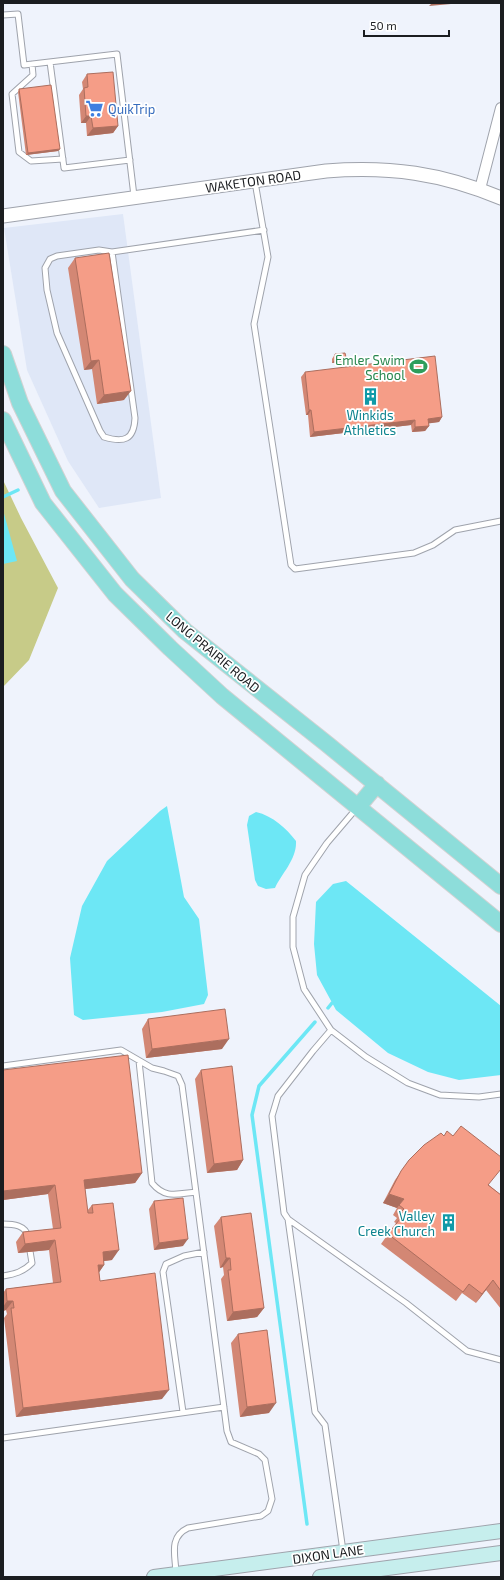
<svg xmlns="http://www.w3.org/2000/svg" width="504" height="1580" viewBox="0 0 504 1580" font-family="'Exo 2',sans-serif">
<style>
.built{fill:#dfe7f7}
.green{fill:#c7cb88}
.water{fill:#6de7f5}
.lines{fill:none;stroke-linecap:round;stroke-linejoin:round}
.stream{stroke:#6de7f5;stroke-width:3.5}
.service-casing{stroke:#9fa3ac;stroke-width:7}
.minor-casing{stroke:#9fa3ac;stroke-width:12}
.tertiary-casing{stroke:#9fa3ac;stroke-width:15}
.secondary-casing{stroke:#9fa3ac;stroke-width:16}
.primary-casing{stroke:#d1d2d2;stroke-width:18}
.service{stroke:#fff;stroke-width:5}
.minor{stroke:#fff;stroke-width:10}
.tertiary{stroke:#fff;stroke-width:13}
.secondary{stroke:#c6eeed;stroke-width:14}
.primary{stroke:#8dddda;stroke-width:16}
.wall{fill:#d38774}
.shaded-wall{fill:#ac6e5e}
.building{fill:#f59d87;stroke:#ac6e5e}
.labels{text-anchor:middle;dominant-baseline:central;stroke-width:3.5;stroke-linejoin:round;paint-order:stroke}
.shop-label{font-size:13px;fill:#366cbe;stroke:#fff;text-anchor:start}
.street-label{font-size:13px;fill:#1b1d20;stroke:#fff}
.leisure-label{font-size:13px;fill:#27864d;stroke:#fff;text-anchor:end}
.culture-label{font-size:13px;fill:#0d838f;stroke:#fff}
</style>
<rect width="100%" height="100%" fill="#eff3fc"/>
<path class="built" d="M123,214L161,498L99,508L68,461L27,370L4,228Z"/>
<path class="green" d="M3,480L21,518L58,588L29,660L3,687Z"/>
<path class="water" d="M3,510L17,561L3,564Z
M167,806L184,897L199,919L208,995L204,1004L162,1012L83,1020L74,1015L70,958L82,906L107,861L160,811Z
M256,812C273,816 286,828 296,841C297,859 282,873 275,888L266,889L258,886L255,880L247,825L249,816Z
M346,881L501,1006V1075L459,1080L428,1072L388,1053L336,1010L317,975L314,944L316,902L333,884Z"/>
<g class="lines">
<path class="stream" d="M3,497L18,490
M328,1008L332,1003
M307,1524L252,1115L259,1086L315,1022"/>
<defs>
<path id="service" d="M3,15L18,14L24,65L117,54L134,196
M50,62L64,168L130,160
M32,64L33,75L12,94L19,152L31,161L63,159
M255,182L268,257L254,324L291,565L295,569L414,553L433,545L455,530L501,521
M112,252L135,418C134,440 124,443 104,437L100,431L57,333L47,290L45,268L50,259L57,256L99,250L112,252L264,230
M356,809L327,843L305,875L293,917V947L304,989L331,1030L366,1057L408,1083L440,1095L479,1097L501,1094
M331,1030L313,1051L278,1096L272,1116L284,1213L288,1219L406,1303L467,1351L501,1360
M139,1061L152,1183C165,1199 177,1194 196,1192
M3,1066L121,1050L152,1068L164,1071L178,1076L182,1085L227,1431L231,1442L259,1454L265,1460L272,1499L268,1511L261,1516L188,1528C169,1537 175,1554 176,1572
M288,1219L315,1412L325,1425L343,1551
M3,1224C13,1224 26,1225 28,1237
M3,1276C15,1274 23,1272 32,1263L29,1245
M183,1412L163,1272L166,1264L184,1256L204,1252
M3,1438L224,1407"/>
<path id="minor" d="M480,189L501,108"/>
<path id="tertiary" d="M3,216L326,171C390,166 441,173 501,198"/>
<path id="secondary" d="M154,1577L501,1531
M320,1577L501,1553"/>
<path id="primary" d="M3,354L20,403L63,491L132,579L185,631L327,744L501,886
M3,420L43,503L115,594L170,648L222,696L501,924
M358,807L377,784"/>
</defs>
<use href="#service" class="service-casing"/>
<use href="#minor" class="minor-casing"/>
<use href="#tertiary" class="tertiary-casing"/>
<use href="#secondary" class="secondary-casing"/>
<use href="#primary" class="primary-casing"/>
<use href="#service" class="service"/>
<use href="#minor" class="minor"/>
<use href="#tertiary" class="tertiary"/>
<use href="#secondary" class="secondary"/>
<use href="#primary" class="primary"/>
</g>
<path class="wall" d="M87,74L118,126L113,133L87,136L86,123H81L79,95L83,89L82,82Z
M19,89L60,149L58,151L26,155L18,92Z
M75,258L124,400L97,404L92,369L84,370L68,268Z
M335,354L342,362L332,363V359Z
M305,372L442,417L439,422L429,423V426L425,431L412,432L411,425L310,437L308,415H306L301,377Z
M148,1019L222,1049L146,1058L142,1029Z
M3,1070L142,1173L135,1183L85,1189L87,1211L92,1205L112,1260L104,1261V1265L99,1272L100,1281L162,1399L16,1417L4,1318L7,1314L6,1310L3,1311V1293L6,1289L53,1283L49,1250L18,1253L16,1242L23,1232L53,1229L48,1194L3,1200Z
M201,1070L243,1160L237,1170L207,1173L195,1079Z
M444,1136L489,1185L501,1195V1309L486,1290L476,1303L462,1293L456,1301L381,1244L396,1223L394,1222L397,1218L393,1215L397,1208L383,1203L395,1180L409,1160Z
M154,1201L183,1246L154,1250L149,1209Z
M221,1217L264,1308L257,1317L227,1321L221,1279L224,1275L223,1267L220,1268L214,1226Z
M238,1334L269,1413L240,1417L231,1343Z"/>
<path class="shaded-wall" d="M432,3H451V4L429,6Z
M86,116H91L86,123H81Z
M118,126L113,133L87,136L93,128Z
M60,149L58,151L26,155L28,153Z
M346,357L342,362L332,363L336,358Z
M99,360L92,369L84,370L91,361Z
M131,391L124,400L97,404L104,395Z
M309,410H311L308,415H306Z
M442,417L439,422L425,424L428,419Z
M415,420L411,425L310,437L314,432Z
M429,426L425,431L412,432L415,427Z
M229,1039L222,1049L146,1058L152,1049Z
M243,1160L237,1170L207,1173L214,1164Z
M142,1173L135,1183L77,1190L84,1180Z
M55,1185L48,1194L3,1200V1191Z
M389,1194L404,1199L397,1208L383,1203Z
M188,1239L183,1246L154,1250L159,1243Z
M55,1240L49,1250L18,1253L25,1244Z
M119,1250L112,1260L96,1262L103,1252Z
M226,1258H230L223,1267L220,1268Z
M98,1265H104L98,1274Z
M493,1280L486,1290L476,1303L482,1294Z
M7,1301H13L6,1310L3,1311V1307Z
M264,1308L257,1317L227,1321L233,1312Z
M169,1390L162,1399L16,1417L23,1408Z
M276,1403L269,1413L240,1417L247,1407Z"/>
<path class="building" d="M113,72L118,126L93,128L91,116H86L84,88L88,87L87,74Z
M51,85L60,149L28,153L19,89Z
M109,253L131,391L104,395L99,360L91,361L75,258Z
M345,353L346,357L336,358L335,354Z
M435,356L442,417L428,419L429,426L415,427V420L314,432L311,410H309L305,372Z
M225,1009L229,1039L152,1049L148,1019Z
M128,1055L142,1173L84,1180L88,1213H93L92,1205L113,1203L119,1250L103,1252L104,1265H98L100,1281L155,1273L169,1390L23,1408L11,1308H14L13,1301H7L6,1289L61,1282L55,1240L25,1244L23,1232L61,1228L55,1185L3,1191V1070Z
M232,1066L243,1160L214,1164L201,1070Z
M461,1126L501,1157V1169L488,1185L501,1195V1291L493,1280L482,1294L469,1284L463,1292L388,1234L404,1214L401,1212L404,1209L399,1205L404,1199L389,1194L401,1171L409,1160L424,1145L441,1133L444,1136L447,1131L453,1136Z
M183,1198L188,1239L159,1243L154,1201Z
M251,1213L264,1308L233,1312L228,1270H231L230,1258H226L221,1217Z
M267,1330L276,1403L247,1407L238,1334Z"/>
<defs>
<symbol id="supermarket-bare" viewBox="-9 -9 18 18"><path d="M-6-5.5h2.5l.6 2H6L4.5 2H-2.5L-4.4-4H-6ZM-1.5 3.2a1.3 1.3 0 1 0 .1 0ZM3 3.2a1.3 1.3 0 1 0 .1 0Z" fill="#3f7fe0" stroke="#fff" stroke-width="2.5" paint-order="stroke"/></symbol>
<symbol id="stadium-bare" viewBox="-9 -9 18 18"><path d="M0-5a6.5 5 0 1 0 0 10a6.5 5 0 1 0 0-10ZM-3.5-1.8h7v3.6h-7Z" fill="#2e9e5b" stroke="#fff" stroke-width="2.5" paint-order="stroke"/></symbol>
<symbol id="building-bare" viewBox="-9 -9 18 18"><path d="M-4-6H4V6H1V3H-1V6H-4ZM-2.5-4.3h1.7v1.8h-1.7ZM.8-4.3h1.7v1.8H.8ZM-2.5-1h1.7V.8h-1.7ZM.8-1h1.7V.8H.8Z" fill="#0f9aa8" stroke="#fff" stroke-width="2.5" paint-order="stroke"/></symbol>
</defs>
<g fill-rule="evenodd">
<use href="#supermarket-bare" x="82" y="96" width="25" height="25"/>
<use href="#stadium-bare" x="406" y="354" width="25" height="25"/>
<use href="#building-bare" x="358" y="384" width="25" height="25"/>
<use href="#building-bare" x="436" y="1210" width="25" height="25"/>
</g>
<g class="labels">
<g class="shop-label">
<text x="108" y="109">QuikTrip</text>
</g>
<g class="street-label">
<text transform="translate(253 181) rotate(-8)">WAKETON ROAD</text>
<text transform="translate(213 652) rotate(40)">LONG PRAIRIE ROAD</text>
<text transform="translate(328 1554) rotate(-8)">DIXON LANE</text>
</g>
<g class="leisure-label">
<text x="405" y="360">Emler Swim<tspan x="405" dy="15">School</tspan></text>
</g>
<g class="culture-label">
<text x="370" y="415">Winkids<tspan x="370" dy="15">Athletics</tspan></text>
<text x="435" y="1216" text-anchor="end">Valley<tspan x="435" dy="15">Creek Church</tspan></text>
</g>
</g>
<rect width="504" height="1580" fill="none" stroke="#1b1d20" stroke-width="8"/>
<path d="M364 30v6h85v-6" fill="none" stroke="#1b1d20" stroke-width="2"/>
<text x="370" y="30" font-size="12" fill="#1b1d20" stroke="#ffffff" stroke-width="3" paint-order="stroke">50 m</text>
</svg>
